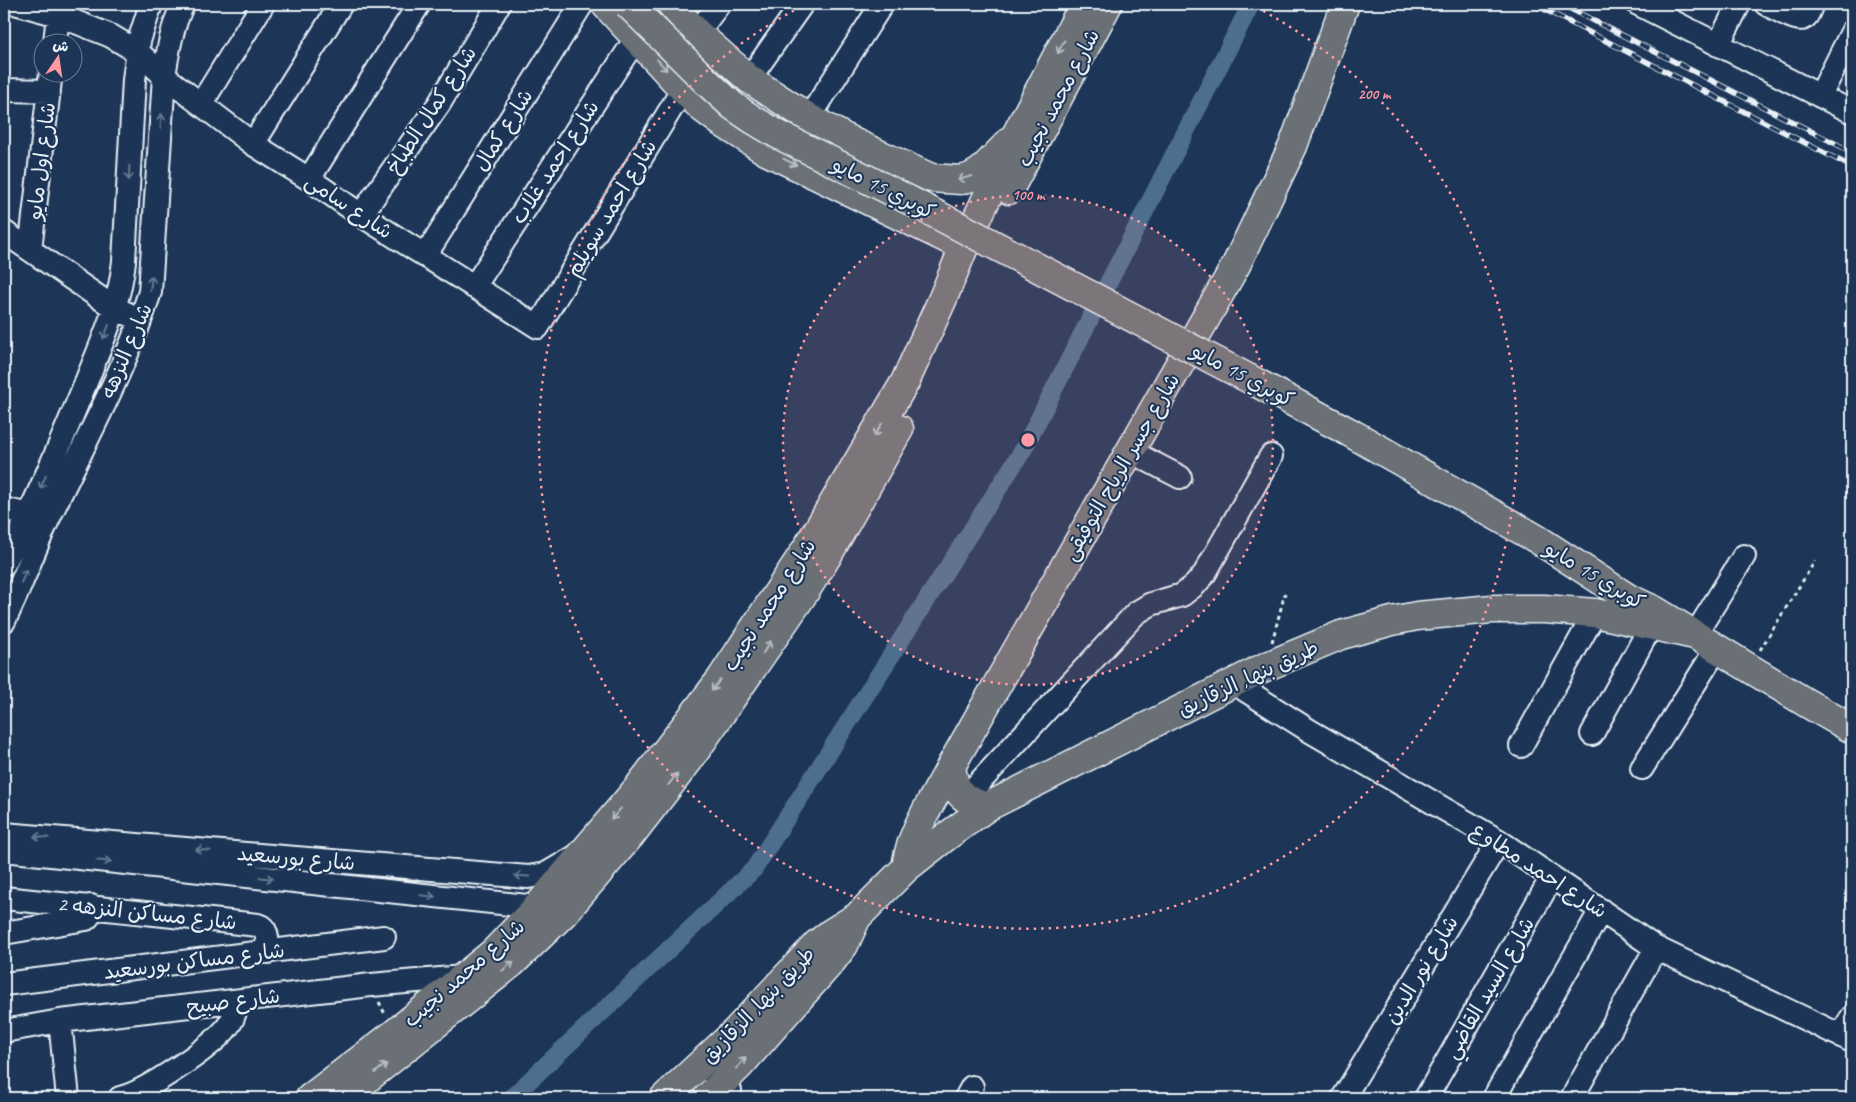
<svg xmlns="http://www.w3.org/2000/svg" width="1856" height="1102" viewBox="0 0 1856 1102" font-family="Caveat,'Playpen Sans Arabic',sans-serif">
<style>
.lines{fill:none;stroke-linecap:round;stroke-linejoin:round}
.canal{stroke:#4e6e8f;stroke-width:18}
.minor-casing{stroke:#e8f1f8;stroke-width:26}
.major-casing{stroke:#e8f1f8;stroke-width:31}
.highway-casing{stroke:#e8f1f8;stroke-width:31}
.path{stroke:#e8f1f8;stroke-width:3;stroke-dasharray:4 4;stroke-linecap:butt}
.minor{stroke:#1d3557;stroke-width:22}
.major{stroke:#6a7074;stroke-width:28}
.highway{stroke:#6a7074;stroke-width:28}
.rail-casing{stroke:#e8f1f8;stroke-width:5.5}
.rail{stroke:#1d3557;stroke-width:4;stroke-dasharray:11;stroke-linecap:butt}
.major-bridge-casing{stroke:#e8f1f8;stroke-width:31;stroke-linecap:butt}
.major-bridge{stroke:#6a7074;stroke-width:28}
.oneway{stroke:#b6bdc3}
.oneway2{stroke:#64778f}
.ring{fill:none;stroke:#ff9aa2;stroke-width:2.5;stroke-dasharray:2.5 5}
.labels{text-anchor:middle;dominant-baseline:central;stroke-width:4;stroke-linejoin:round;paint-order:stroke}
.street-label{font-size:21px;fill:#e8f1f8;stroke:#1d3557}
.centre{fill:#ff9aa2;stroke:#1d3557;stroke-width:2.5}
.ring-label{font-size:15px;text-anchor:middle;font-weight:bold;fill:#ff9aa2;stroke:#1d3557;stroke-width:4;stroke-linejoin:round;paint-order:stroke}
</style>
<rect width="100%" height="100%" fill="#1d3557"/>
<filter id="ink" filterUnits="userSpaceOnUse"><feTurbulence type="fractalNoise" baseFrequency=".02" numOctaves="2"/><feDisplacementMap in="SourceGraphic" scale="10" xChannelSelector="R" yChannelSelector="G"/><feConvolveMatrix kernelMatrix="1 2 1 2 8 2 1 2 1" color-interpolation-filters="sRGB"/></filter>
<g filter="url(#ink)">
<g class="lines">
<path class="canal" d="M511,1098L754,869L1023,450L1251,4"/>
<defs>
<path id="minor" d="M18,4L58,15L111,36L138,52L164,76L253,144L309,179L361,215L538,327L683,89
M1638,4L1852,112
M1766,4C1773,7 1798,23 1804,18C1808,16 1810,8 1812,4
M697,33L719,4
M55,42L58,15
M1718,45L1739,4
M749,79L802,4
M4,90L49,91
M1820,96L1852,32
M201,104L263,4
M809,118L882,4
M253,144L341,4
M309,179L419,4
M361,215L439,104L499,4
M4,232L116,309L128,314
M30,250L51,72
M425,256L582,4
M474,287L637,37
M1130,451L1180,477
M4,509L28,515L41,521
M4,564C34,507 59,447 84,387C101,344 119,308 124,261L134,80L139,41L151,4
M4,621C20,589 32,555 47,522C82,447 125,371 150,292L164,76C168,51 172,26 183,4
M1695,635L1744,556
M1234,683L1310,731L1499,841L1656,948L1852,1041
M1592,734L1652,624
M1521,746L1595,613
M1642,768L1717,648
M964,799L1136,613L1151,604L1182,595L1195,585L1205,573L1271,456
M4,834L528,877L546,874L575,857
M4,850L537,907
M4,898L258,925C269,928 267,942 268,952
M4,933L86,919L89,916L91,906
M4,984L384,937
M60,1021L68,1098
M4,1031L60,1021L371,985L463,977
M1841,1034L1852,1017
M702,1062L730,1091L728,1098
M120,1098C144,1093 214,1046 228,1026C234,1019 236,1010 237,1001
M966,1098L972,1087
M1343,1098L1499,841
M1426,1098L1552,877
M1494,1098L1601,910
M1572,1098L1656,948"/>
<path id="major" d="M605,4L683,89L701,107L721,122L766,151L964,247
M671,4L697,33L749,79L809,118L855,143L931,178L961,180L971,177L981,171L1012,139
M1537,539L1628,598L1654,610L1805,702L1852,729
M951,766C955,794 961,799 987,807
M906,868C910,832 934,799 951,766L1236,265L1293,146L1345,4
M664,1098L733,1034L817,944L831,933L857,917L906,868L943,839L987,807L1265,667L1341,635L1392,621L1417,616L1492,609H1544L1595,613L1695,635
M707,1098L741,1064L831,962L844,945L857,917"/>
<path id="highway" d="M1009,190L1108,4
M310,1098L395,1033L494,952L537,907L637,789L721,679L807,548L905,382L943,298L964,247L1015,137L1084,4
M343,1098L512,963L565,912L630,836L689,760L804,593L826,558L899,429"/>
</defs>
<use href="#minor" class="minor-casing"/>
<use href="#major" class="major-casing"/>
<use href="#highway" class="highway-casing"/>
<path class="path" d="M1272,642L1285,593
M1760,650L1815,561
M379,1002L385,1014"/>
<use href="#minor" class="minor"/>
<use href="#major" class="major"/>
<use href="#highway" class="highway"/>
<defs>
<path id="rail" d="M1534,4L1852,167
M1561,4L1852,152"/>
</defs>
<use href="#rail" class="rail-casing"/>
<use href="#rail" class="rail"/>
<defs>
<path id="major-bridge" d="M628,4L710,85L733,106L752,119L779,135L905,198L1244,376L1349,432L1537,539"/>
</defs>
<use href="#major-bridge" class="major-bridge-casing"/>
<use href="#major-bridge" class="major-bridge"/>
</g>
<defs><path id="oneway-shaft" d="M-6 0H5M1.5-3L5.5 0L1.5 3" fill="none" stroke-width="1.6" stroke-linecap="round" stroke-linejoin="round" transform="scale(1.25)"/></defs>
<g class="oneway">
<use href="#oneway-shaft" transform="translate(1061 47) rotate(117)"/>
<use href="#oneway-shaft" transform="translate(662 65) rotate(48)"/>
<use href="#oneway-shaft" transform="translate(790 162) rotate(26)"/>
<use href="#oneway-shaft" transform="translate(965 178) rotate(165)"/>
<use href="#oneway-shaft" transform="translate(878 430) rotate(121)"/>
<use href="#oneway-shaft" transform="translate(767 647) rotate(-56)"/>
<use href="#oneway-shaft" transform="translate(716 685) rotate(126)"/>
<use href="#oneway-shaft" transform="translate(673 779) rotate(-52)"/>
<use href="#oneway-shaft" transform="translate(616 814) rotate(131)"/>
<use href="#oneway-shaft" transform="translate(508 966) rotate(-39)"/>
<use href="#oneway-shaft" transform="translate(741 1063) rotate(-48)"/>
<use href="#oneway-shaft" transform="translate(381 1068) rotate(-38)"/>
</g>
<g class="oneway2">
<use href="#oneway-shaft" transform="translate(161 121) rotate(-87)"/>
<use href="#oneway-shaft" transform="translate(129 173) rotate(93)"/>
<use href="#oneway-shaft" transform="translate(151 283) rotate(-84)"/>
<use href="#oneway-shaft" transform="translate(106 332) rotate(112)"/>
<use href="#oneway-shaft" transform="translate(43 482) rotate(114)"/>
<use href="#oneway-shaft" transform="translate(24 576) rotate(-67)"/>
<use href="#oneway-shaft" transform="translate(41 837) rotate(-175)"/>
<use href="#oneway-shaft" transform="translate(203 850) rotate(-175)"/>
<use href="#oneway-shaft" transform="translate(104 861) rotate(6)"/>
<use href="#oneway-shaft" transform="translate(522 876) rotate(-177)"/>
<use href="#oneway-shaft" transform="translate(266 878) rotate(6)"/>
<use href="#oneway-shaft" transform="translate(428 896) rotate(6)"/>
</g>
</g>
<circle cx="1028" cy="440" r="245" fill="#ff9aa2" fill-opacity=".12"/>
<g class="ring">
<circle cx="1028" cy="440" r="245"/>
<path d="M1250 4A489 489 0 1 1 806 4"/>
</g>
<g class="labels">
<g class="street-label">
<text transform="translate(1058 98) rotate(-62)">شارع محمد نجيب</text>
<text transform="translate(431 110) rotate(-57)">شارع كمال الطباخ</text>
<text transform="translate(503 130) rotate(-58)">شارع كمال</text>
<text transform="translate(41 161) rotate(-83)">شارع اول مايو</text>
<text transform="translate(555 162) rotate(-57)">شارع احمد غلاب</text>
<text transform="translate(884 188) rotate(27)">كوبري 15 مايو</text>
<text transform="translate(349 206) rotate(34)">شارع سامى</text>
<text transform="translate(611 208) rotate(-59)">شارع احمد سويلم</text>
<text transform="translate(126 351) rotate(-67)">شارع النزهه</text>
<text transform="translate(1243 375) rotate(28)">كوبري 15 مايو</text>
<text transform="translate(1121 467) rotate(-60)">شارع جسر الرياح التوفيقى</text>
<text transform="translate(1595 575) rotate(31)">كوبري 15 مايو</text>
<text transform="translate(769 605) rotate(-57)">شارع محمد نجيب</text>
<text transform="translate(1248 678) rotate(-25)">طريق بنها, الزقازيق</text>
<text transform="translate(296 858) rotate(5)">شارع بورسعيد</text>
<text transform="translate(1539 870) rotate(33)">شارع احمد مطاوع</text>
<text transform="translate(147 913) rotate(6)">شارع مساكن النزهه 2</text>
<text transform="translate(194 961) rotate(-7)">شارع مساكن بورسعيد</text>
<text transform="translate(1421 970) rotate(-59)">شارع نور الدين</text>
<text transform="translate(464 973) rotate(-41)">شارع محمد نجيب</text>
<text transform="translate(1489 988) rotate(-60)">شارع السيد القاضي</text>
<text transform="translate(233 1001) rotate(-7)">شارع صبيح</text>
<text transform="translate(758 1005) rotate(-46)">طريق بنها, الزقازيق</text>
</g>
</g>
<circle cx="1028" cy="440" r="8" class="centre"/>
<g class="ring-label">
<text x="1374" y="99">200 m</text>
<text x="1028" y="200">100 m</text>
</g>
<rect width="1856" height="1102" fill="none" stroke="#1d3557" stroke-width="20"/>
<rect x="10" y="10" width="1836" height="1082" fill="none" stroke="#e8f1f8" stroke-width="2" filter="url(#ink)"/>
<g transform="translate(58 58) rotate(13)"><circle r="24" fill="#1d3557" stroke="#6e8097"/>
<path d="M0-4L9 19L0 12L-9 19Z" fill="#ff9aa2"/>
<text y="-8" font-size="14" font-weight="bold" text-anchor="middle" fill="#e8f1f8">ش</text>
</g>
</svg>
